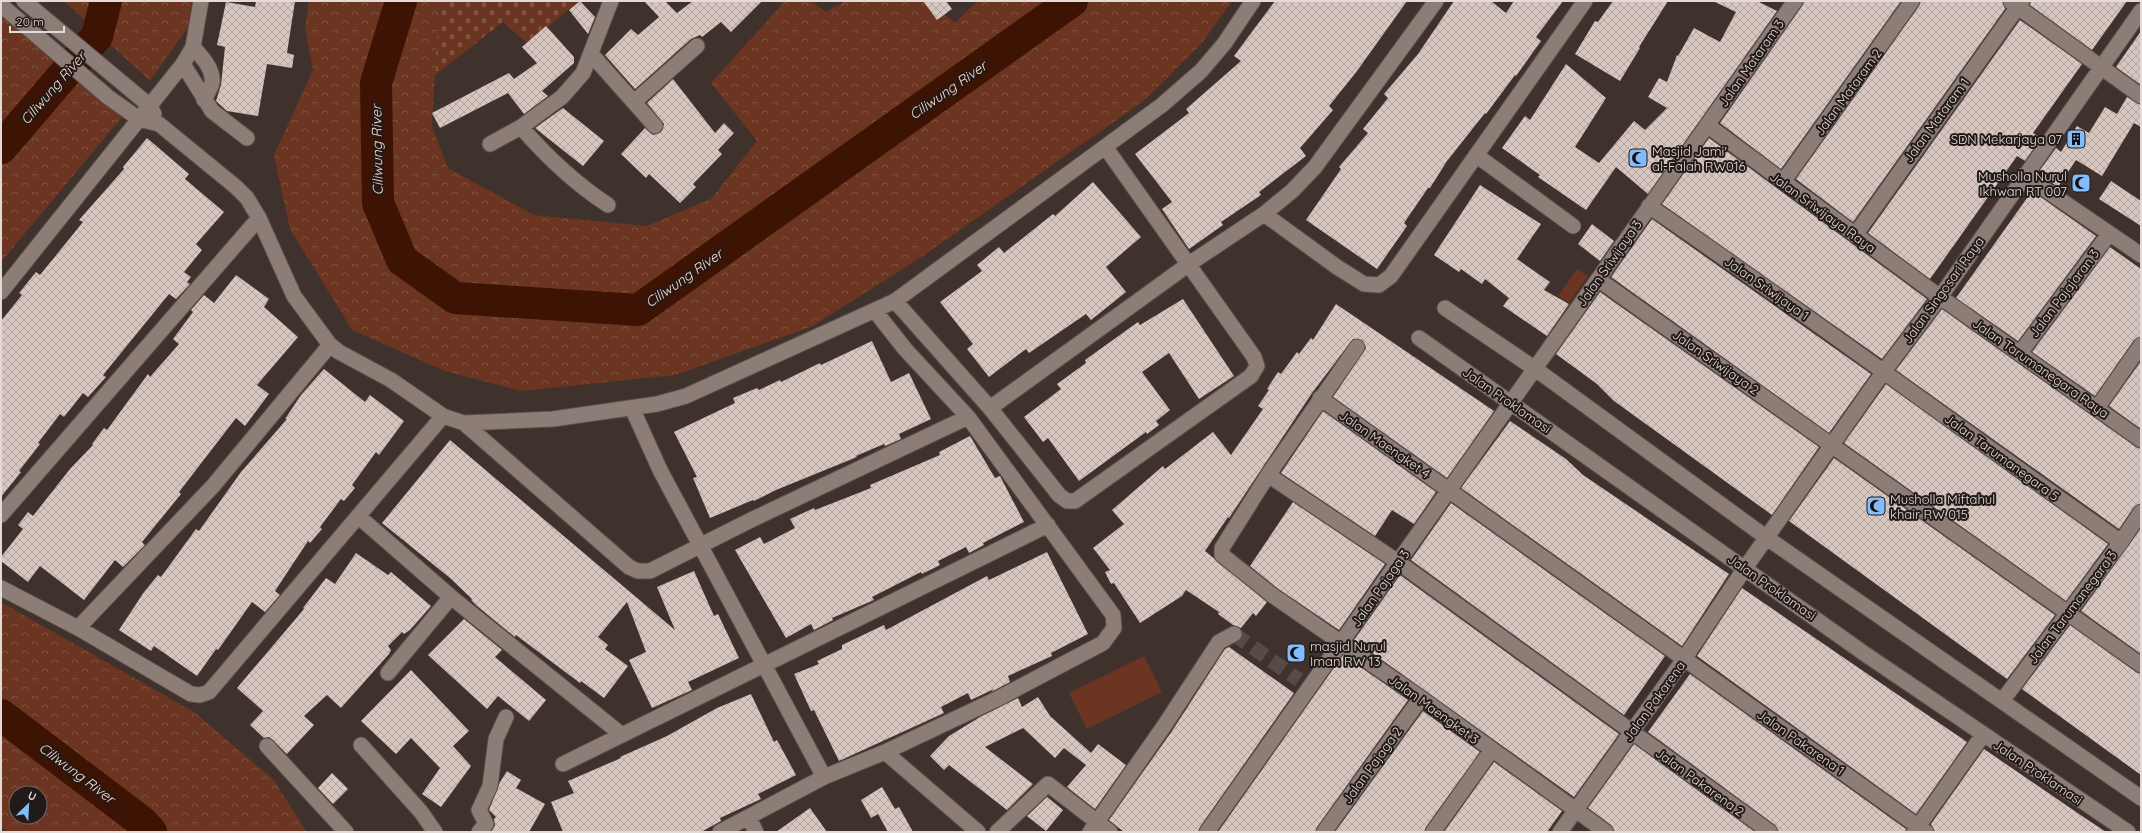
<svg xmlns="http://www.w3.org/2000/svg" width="2142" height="833" viewBox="0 0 2142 833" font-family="Quicksand,sans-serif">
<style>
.forest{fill:url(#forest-crowns);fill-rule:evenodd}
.cemetery{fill:url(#cemetery-stones)}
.pitch{fill:#6b3521}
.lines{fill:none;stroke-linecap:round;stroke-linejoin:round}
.river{stroke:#3d1303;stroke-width:32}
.building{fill:url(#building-cross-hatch)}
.minor-tunnel{stroke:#584a46;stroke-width:15;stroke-dasharray:15 8;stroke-linecap:butt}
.minor-casing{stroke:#5a4f4b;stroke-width:17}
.minor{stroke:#8d7d77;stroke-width:15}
.labels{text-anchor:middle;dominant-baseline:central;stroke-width:4;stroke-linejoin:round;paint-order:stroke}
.street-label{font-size:13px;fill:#e4dbd7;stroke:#211a18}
.poi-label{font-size:13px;fill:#e4dbd7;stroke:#211a18;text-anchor:start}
.water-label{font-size:14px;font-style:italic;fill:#ffd8ca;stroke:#211a18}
</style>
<defs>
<pattern id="forest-crowns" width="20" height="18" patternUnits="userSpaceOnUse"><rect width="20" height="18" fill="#6b3521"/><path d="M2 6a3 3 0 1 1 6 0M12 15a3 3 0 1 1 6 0" fill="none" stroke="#805240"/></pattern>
<pattern id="cemetery-stones" width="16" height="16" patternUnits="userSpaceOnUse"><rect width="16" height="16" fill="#6b3521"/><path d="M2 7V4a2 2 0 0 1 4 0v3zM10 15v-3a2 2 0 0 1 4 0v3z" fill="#805240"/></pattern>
<pattern id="building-cross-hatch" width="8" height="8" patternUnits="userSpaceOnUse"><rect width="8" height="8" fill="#d7c5bf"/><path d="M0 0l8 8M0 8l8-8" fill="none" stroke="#b2a49f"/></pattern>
</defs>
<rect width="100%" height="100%" fill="#3f312c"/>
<path class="forest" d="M64,1H192L188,27L150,81Z
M309,1H439L432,127L448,168L534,215L647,226L711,199L757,141L711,83L785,1H811L826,12L846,1H929L955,23L977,1H1232L1202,43L1145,100L920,258L811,327L675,375L521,391L445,371L352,330L290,229L274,155L313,70L305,27Z
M1,10L128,110L1,262Z
M1,602L194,712L273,779L307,832H9L1,827ZM16,793H40V817H16Z"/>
<path class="cemetery" d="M439,1H579L528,44L503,22L435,75Z"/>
<path class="pitch" d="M1577,269L1588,276L1569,303L1558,296Z
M1144,656L1162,692L1087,729L1069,693Z"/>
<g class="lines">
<path class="river" d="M401,1L376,83L378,203L402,260L455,298L638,310L1072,1
M1,148L97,36L106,1
M1,715L142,822L151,832"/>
</g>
<path class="building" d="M256,1H295L287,53L294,55L292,68L267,64L258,116L227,111L216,101L221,85L225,47L217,45L226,2L255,7Z
M580,1L595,17L588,34L569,10Z
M644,1H665L677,13L693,1H762L731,32L721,22L702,37L700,35L691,39L635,89L605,55L631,29L638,35L659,17Z
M923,1H946L952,9L937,20Z
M1275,1H1407L1357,71L1329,106L1333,110L1300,148L1306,156L1259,192L1261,195L1221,222L1223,225L1189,249L1162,209L1172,202L1135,154L1189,113L1186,109L1241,61L1234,56Z
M1454,1H1491L1506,13L1514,1H1563L1536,37L1541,41L1516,76L1515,75L1486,114L1485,113L1447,161L1430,188H1428L1404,223L1407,226L1377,269L1306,220L1341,169L1339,167L1368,133L1363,129L1388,98L1384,94L1418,54Z
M1613,1H1668L1639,47L1640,48L1620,81L1575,54L1595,21L1598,22Z
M1713,1H1757L1777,11L1648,194L1616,167L1586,210L1538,177L1540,175L1502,148L1525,116L1530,120L1566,64L1606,98L1575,147L1599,163L1634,121L1645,130L1667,108L1648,97L1659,78L1667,82L1677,55L1678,56L1694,28L1720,42L1736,12Z
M1804,1H1901L1781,169L1720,123L1802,6Z
M1921,1H2002L2005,9L1853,222L1796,179L1919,6Z
M2031,1H2127L2092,50L2030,5Z
M2020,20L2082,64L2033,133L2041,138L2025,161L2017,156L1930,279L1868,233Z
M546,26L574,57V63L542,91L548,96L524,114L508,93L440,128L432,113L509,73L514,79L537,63L522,47Z
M2141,31V85L2116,67Z
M673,79L715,133L724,123L734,133L718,150L722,154L693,184L696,187L680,203L649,174L646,178L621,154L645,128L653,135L661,132L664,124L647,103Z
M2127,97L2141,105V127L2134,123L2102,176L2076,160L2058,187L2042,176L2044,173L2040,170L2056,148L2061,152L2077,126L2089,133L2105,107L2117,114Z
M563,108L604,141L583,166L535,128Z
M147,138L189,174L185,179L224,212L196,244L202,250L184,272L191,277L187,282L190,284L176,299L169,294L103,375L106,377L88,397L83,393L64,417L60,414L38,443L40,444L19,471L21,472L1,497V321L22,295L19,293L36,272L40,275L83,222L79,220L124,169L123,167Z
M1709,138L1927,299L1882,359L1662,204Z
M2111,181L2141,201V226L2099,199Z
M1093,182L1141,237L1106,267L1126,292L1091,320L1086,314L1029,353L1026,349L989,377L967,349L973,344L940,302L982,271L977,265L999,247L1004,253L1053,214L1055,216Z
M1480,185L1541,224L1517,259L1550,282L1544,290L1569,304L1547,336L1503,306L1509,298L1485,279L1482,284L1461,269L1459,272L1434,255Z
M2032,191L2096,236L2018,341L1956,298Z
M1652,219L1871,374L1829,433L1611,277Z
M1592,224L1614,241L1600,261L1578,244Z
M2110,247L2141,269V336L2134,340L2095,396L2032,352Z
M236,275L269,299L264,307L298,337L257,385L269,394L245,426L236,418L179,492L181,494L142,542L145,545L123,567L115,560L84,600L40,566L28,582L1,561V557L23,529L18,525L28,512L33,516L70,469L93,445L92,444L104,428L107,430L148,374L150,377L179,344L173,339L193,312L191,310L204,295L214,303Z
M1600,292L1819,447L1772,515L1614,401L1597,384L1556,354Z
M1183,299L1234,376L1199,399L1169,353L1142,372L1170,410L1156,421L1159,425L1147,434L1146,432L1079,481L1048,438L1043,442L1024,417L1061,389L1057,384L1086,363L1085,360L1138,322L1140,325Z
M1336,304L1494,411L1447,478L1333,397L1366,348L1362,340L1353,339L1312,393L1229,518L1228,517L1205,551L1267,602L1256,616L1253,613L1241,628L1233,625L1218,614L1219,612L1186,590L1182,596L1140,623L1114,583L1111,584L1105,572L1110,570L1093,548L1124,524L1112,510L1163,466L1165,469L1213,432L1231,455L1263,409L1258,406L1269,390L1267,389L1278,372L1281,374L1297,352L1299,354L1311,338L1313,340Z
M1942,309L2136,447L2141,449V503L2134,507L2119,529L1896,370Z
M872,341L891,382L909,373L931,419L899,434L901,439L885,446L884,444L856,456L857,457L776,490L754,501L753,500L710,518L693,478L697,477L674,432L735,403L733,398L757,388L759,390L780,380L781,382L820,363L821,365Z
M2141,361V429L2109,406Z
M324,369L365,402L370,395L404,421L379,455L376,452L352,485L355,488L344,501L341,499L320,527L322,529L310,543L308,541L275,591L280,595L278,597L265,612L252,602L218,650L216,649L197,676L154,646L151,651L119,630L144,592L158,575L161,577L196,529L199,531L241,472L287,419H285L301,395Z
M1886,384L2108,544L2066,601L1844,443Z
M1323,411L1436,492L1414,524L1392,510L1375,536L1281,473Z
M1510,421L1566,459L1583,475L1729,574L1682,646L1461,488Z
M970,436L995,478L1000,476L1024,522L983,543L984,545L969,553L966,547L938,561L940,565L922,574L921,572L872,597L874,600L832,618L833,620L814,630L811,624L786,638L735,550L760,537L764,544L795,528L790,519L814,508L815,510L871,488L870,485L940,455L939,452Z
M450,440L675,630L657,587L694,571L714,616L718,614L739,658L688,682L692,690L652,708L629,660L646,652L627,602L598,637L608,645L605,649L628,666L604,698L581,681L580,683L516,635L515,637L477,606L471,600L472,599L450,578L382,523Z
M1834,458L2055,615L2007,679L1789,521Z
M1293,502L1385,564L1339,630L1277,588L1250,566Z
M1451,503L1665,656L1624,715L1411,560Z
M2141,528V654L2081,611Z
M1047,552L1088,634L1051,653L1052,656L1008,676L1010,682L993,691L991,692L994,689L971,700L968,693L941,707L944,713L839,761L814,710L811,711L794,674L819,664L817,661L842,649V645L884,625L886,630L987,576L989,580Z
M356,553L388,575L391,572L431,606L410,630L404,634L402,632L388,646L391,650L389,654L341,708L327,695L304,716L314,725L287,754L273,740L269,737L264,738L250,725L263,711L237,688L304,609L303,608L326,578L335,584Z
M1400,575L1619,734L1574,797L1354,640Z
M1742,588L1967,742L1916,814L1697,656Z
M464,619L502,650L495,657L546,700L529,721L498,696L487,709L428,655Z
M2070,625L2136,672L2141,674V775L2022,689Z
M1229,647L1294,693L1200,827L1198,832H1124L1109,820L1172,731L1225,649Z
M1343,655L1408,700L1317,827L1315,832H1218Z
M411,670L469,731L453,746L471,766L441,807L422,794L440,768L411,738L396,754L361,721Z
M1690,674L1906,829L1905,832H1779L1775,825L1648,732Z
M751,694L774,742L777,740L796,775L758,794L761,799L720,818L721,821L701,832H563L551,802L574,793L568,781L621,758L620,757L667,736L717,708Z
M1038,697L1050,716L1091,753L1098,744L1126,765L1095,809L1067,787L1086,765L1064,748L1055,758L1023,728L985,747L1033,784L1007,810L949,765L944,770L930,756L949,736L980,717L1018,698L1022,707Z
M1423,711L1480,752L1426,827L1424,832H1335Z
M1634,744L1755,832H1615L1611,825L1588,808Z
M1984,749L2079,814L2106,832H1935L1931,824Z
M1494,762L1562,811L1547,832H1444Z
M507,771L521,780L516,788L545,804L529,832H491L495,826L494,819L496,817L489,810L500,782Z
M332,773L348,789L333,804L318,788Z
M882,787L895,809L899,807L913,832H888L878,814L871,818L861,800Z
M1047,797L1063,810L1046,831L1027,816Z
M810,808L827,832H776Z"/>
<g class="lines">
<path class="minor-tunnel" d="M1234,634L1299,680"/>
<defs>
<path id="minor" d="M24,1L150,106L154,114
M2011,2L2141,96
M1,5L108,97L139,119L159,124L236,187L247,198L259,218L294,296L330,345L339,352L391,380L443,416L464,423L553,419L657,404L686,396L895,301L1162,105L1201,71L1224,44L1253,1
M193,47C201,56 214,69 212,83C211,88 206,95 204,100
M592,55L655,126
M183,64L212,111L247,138
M634,102L697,46
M1707,125L1929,289L2141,440
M521,127C546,156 576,184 608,205
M490,144L521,127L562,97L583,73L611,1
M1476,155L1573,226
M2024,175L2141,255
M1783,182L1912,1
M1649,206C1809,315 1963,431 2121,542
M1264,214L1337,267L1364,284L1379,285L1391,276L1585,1
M1855,235L2022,1
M1599,280L2141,665
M1,292L183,64L193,47L201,1
M895,301L990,408L1059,495L1067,501H1075L1251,376L1257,366L1254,357L1106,148
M1445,308L1534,368L1767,538L2141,798
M1419,338L1865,654L2128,832
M1357,347L1268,475L1222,548V555L1272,595L1421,698L1606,832
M2020,353L2109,234
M1320,398L1926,832
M632,408L660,470L824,777
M990,408L1189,264L1264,214L1292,191L1315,167L1436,1
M2097,408L2141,345
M464,423L629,567L638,571H650L751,520L968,417
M1268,475L1398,562L1770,832
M1,515L259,218
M358,516L451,597L622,735
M1,588L78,628L191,694L200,695L209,692L443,416
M78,628L213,486L330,345
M388,673L451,597
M2002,701L2121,542L2141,512
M361,745L421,812L435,832
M267,746L346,832
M885,752L978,832
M563,764L1048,525
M749,818L756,832
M479,832L486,824L479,810L490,786L496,739L506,717
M720,832L824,777L885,752L997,699L1103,643L1114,628L1113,615L968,417L905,349L875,311
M997,832L1048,784L1110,832
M1090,832L1164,726L1219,642L1234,634
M1207,832L1795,1
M1324,832L1421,698
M1433,832L1491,751
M1560,832L1684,659L1745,568L1884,371L1940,297L2141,11
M1914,832L1983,735"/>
</defs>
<use href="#minor" class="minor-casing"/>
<use href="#minor" class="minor"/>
</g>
<defs>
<symbol id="building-square" viewBox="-11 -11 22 22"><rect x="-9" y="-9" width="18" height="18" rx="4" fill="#82bcfa" stroke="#211a18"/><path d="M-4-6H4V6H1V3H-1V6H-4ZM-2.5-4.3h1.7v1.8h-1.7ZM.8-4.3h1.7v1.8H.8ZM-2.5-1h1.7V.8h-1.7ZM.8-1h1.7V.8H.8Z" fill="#111"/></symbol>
<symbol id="mosque-square" viewBox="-11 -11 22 22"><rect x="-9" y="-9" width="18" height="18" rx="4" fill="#82bcfa" stroke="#211a18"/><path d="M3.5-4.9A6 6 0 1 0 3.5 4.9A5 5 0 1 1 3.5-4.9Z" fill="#111"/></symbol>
</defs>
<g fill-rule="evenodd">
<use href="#building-square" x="2065" y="128" width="22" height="22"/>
<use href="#mosque-square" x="1627" y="147" width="22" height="22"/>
<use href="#mosque-square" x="2070" y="172" width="22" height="22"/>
<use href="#mosque-square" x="1865" y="495" width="22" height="22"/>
<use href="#mosque-square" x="1285" y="642" width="22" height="22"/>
</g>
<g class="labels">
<g class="street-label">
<text transform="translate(1751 63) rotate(-55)">Jalan Mataram 3</text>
<text transform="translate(1848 92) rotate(-54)">Jalan Mataram 2</text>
<text transform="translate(1936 120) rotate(-54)">Jalan Mataram 1</text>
<text transform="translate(1823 212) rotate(36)">Jalan Sriwijaya Raya</text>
<text transform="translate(1609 263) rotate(-55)">Jalan Sriwijaya 3</text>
<text transform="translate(1767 288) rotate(35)">Jalan Sriwijaya 1</text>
<text transform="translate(1943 290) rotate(-54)">Jalan Singosari Raya</text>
<text transform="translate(2064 293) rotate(-53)">Jalan Pajajaran 3</text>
<text transform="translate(1716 362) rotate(35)">Jalan Sriwijaya 2</text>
<text transform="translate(2041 368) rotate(35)">Jalan Tarumanegara Raya</text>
<text transform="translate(1507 400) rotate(35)">Jalan Proklamasi</text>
<text transform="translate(1385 444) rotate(35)">Jalan Maengket 4</text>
<text transform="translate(2002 457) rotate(36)">Jalan Tarumanegara 5</text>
<text transform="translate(1772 587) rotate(35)">Jalan Proklamasi</text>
<text transform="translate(1380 588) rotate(-55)">Jalan Pajaga 3</text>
<text transform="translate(2072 607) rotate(-53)">Jalan Tarumanegara 3</text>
<text transform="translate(1654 701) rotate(-54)">Jalan Pakarena</text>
<text transform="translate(1434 709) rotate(36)">Jalan Maengket 3</text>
<text transform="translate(1801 742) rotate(35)">Jalan Pakarena 1</text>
<text transform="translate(1372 765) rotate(-54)">Jalan Pajaga 2</text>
<text transform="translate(2038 772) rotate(34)">Jalan Proklamasi</text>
<text transform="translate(1700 782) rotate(36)">Jalan Pakarena 2</text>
</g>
<g class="poi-label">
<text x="2062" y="139" text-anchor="end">SDN Mekarjaya 07</text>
<text x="1652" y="151">Masjid Jami'<tspan x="1652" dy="15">al-Falah RW016</tspan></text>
<text x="2067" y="176" text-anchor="end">Musholla Nurul<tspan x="2067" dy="15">Ikhwan RT 007</tspan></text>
<text x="1890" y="499">Musholla Miftahul<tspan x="1890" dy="15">khair RW 015</tspan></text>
<text x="1310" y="646">masjid Nurul<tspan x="1310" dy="15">Iman RW 13</tspan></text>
</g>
<g class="water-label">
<text transform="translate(53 88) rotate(-49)">Ciliwung River</text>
<text transform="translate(948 90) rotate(-35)">Ciliwung River</text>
<text transform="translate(377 150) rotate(-91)">Ciliwung River</text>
<text transform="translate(684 278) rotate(-35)">Ciliwung River</text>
<text transform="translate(77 773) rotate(37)">Ciliwung River</text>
</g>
</g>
<rect width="2142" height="833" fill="none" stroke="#e4dbd7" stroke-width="4"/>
<g transform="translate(28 805) rotate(24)"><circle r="19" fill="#211a18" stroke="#6f6764"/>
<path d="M0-3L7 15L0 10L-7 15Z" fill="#82bcfa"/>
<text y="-6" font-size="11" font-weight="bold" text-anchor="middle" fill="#e4dbd7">U</text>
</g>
<path d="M10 26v6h54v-6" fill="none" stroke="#e4dbd7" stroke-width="2"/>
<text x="16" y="26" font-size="12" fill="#e4dbd7" stroke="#211a18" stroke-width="3" paint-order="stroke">20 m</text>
</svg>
